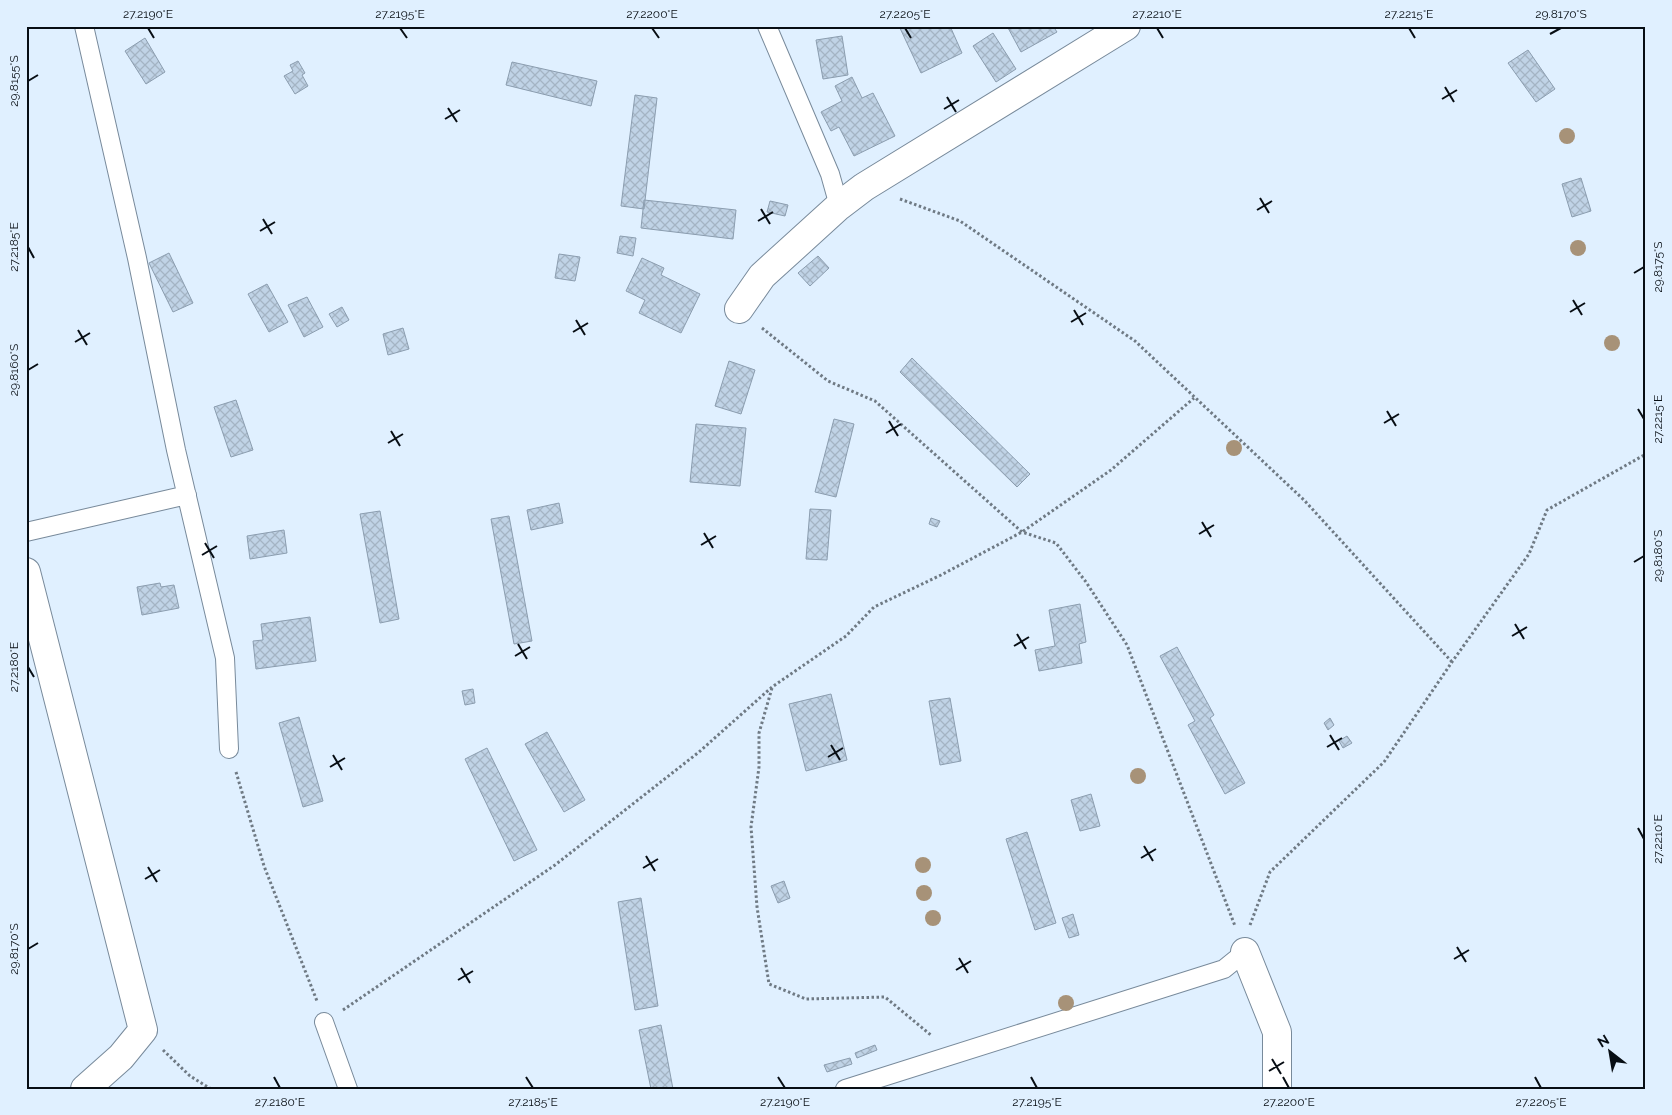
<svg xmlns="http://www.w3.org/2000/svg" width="1672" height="1115" viewBox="0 0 1672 1115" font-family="Raleway,sans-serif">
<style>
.building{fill:url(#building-cross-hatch);stroke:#8b9daf}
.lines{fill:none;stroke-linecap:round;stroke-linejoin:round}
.lane-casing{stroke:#788a9b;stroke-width:20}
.street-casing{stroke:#788a9b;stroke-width:30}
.path{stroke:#6f7a84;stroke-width:3;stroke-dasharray:2.5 2.5;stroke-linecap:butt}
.lane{stroke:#fff;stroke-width:18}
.street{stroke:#fff;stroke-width:28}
.tree{fill:#a79278}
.ticks{fill:none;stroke:#080e14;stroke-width:2}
.neatline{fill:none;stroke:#080e14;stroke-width:2}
.ticks-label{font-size:12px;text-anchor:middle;fill:#080e14}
</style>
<defs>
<pattern id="building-cross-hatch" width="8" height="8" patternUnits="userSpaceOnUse" patternTransform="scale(1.25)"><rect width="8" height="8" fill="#c0d3e6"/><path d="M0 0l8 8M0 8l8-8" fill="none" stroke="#a4b4c4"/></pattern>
</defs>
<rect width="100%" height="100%" fill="#e0f0ff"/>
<path class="building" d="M899,26H950L962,53L921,73Z
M1007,26H1053L1057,32L1021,52Z
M993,33L1016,69L996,82L973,46Z
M842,36L848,75L823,79L816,40Z
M145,38L165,72L146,84L125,51Z
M1528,50L1555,89L1536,102L1508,63Z
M298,61L305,73L302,75L308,86L295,94L284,76L293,71L290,65Z
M512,62L597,81L591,106L506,85Z
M852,77L862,98L873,93L895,136L854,156L839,127L831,131L821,112L842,101L835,86Z
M635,95L657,98L644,209L621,206Z
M1581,178L1591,211L1572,217L1562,184Z
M644,200L736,210L733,239L641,228Z
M770,201L788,205L785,216L767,212Z
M620,236L636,238L633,256L617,253Z
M169,253L193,303L173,312L149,263Z
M559,254L580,257L575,281L555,278Z
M818,256L829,268L810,286L798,273Z
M642,258L664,268L661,275L700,294L681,333L639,313L645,300L626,291Z
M267,284L288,322L269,332L248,294Z
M307,297L323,327L304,337L288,305Z
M342,307L349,320L337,327L329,314Z
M403,328L409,349L388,355L383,334Z
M912,358L1030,474L1017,487L900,372Z
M729,361L755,370L741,414L715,406Z
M236,400L253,450L231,457L214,407Z
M834,419L854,424L836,497L815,492Z
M696,424L746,428L740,486L690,482Z
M559,503L563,523L531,530L527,510Z
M810,509L831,510L827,560L806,559Z
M380,511L399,619L380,623L360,514Z
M509,516L532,641L514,644L491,519Z
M931,518L940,521L937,527L929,524Z
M284,530L287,553L250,559L247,536Z
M160,583L161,587L174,585L179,608L142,615L137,587Z
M1080,604L1086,642L1079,644L1082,663L1039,671L1035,650L1055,646L1049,610Z
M310,617L316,661L256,669L253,641L263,640L261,624Z
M1177,647L1214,715L1210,718L1245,783L1225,794L1188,725L1195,721L1160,656Z
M473,689L475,703L465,705L462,691Z
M831,694L847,760L806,771L789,704Z
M950,698L961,761L940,765L929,701Z
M299,717L323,801L303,807L279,723Z
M1330,718L1334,725L1328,730L1324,723Z
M547,732L585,800L564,812L525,744Z
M1347,736L1352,743L1343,748L1339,741Z
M487,748L537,850L514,861L465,759Z
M1091,794L1100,826L1080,831L1071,800Z
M1027,832L1056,923L1035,930L1006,839Z
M784,881L790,898L778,903L771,886Z
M641,898L658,1006L635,1010L618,902Z
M1073,914L1079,935L1069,938L1062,918Z
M661,1025L673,1089H651L639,1030Z
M875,1045L877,1050L857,1058L855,1053Z
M850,1058L852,1064L827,1072L824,1065Z"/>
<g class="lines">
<defs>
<path id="lane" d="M84,26L137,258L176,450L225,658L229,749
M767,26L830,174L839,206
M26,532L187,495
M324,1022L348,1089
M845,1089L1224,969L1245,952"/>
<path id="street" d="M739,309L762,276L839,206L864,187L1126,26
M26,572L143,1030L121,1057L85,1089
M1245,952L1277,1032V1089"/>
</defs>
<use href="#lane" class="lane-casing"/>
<use href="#street" class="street-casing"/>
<path class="path" d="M900,199L960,221L1135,341L1304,500L1452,662
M762,328L828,381L875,401L1022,532L1056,543L1086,582L1127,645L1235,926
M772,688L759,733V767L751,827L757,907L769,984L806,999L885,997L932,1036
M236,772L264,866L317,1001
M1250,925L1270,872L1384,762L1452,662L1529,554L1547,510L1646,454
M343,1010L555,865L699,752L772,687L846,636L874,607L941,575L1022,532L1111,470L1194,398
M163,1050L190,1076L211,1089"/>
<use href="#lane" class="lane"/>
<use href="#street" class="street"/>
</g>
<g class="tree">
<circle cx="1567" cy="136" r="8"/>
<circle cx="1578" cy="248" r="8"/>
<circle cx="1612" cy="343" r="8"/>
<circle cx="1234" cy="448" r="8"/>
<circle cx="1138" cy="776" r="8"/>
<circle cx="923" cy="865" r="8"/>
<circle cx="924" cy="893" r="8"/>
<circle cx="933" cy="918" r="8"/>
<circle cx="1066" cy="1003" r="8"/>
</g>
<path class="ticks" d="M148,28L154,38M400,28L407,38M652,28L659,38M905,28L911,38M1157,28L1163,38M1409,28L1415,38M1550,34L1561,28M28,81L38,75M1445,87L1454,102M947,97L956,112M1442,99L1457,90M448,108L457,122M944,109L959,100M445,119L460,110M1260,198L1269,213M761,209L770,224M1257,210L1272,201M263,219L272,234M758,221L773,212M260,231L275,222M28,247L34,258M1634,273L1644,267M1573,300L1582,315M1074,310L1083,325M1570,312L1585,303M576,320L585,335M1071,322L1086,313M78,330L87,345M573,332L588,323M75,342L90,333M28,370L38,364M1638,409L1644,419M1387,411L1396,426M889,421L898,436M1384,423L1399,414M391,431L400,446M886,433L901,424M388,443L403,434M1202,522L1211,537M704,533L713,548M1199,534L1214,525M205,543L214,558M701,545L716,536M202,555L217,546M1634,562L1644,556M1515,624L1524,639M1017,634L1026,649M1512,636L1527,627M518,644L527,659M1014,646L1029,637M515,656L530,647M28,667L34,677M1330,735L1339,750M831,745L840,760M1327,747L1342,738M333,755L342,770M828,757L843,748M330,767L345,758M1638,828L1644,839M1144,846L1153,861M646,856L655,871M1141,858L1156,849M148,867L157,882M643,868L658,859M145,879L160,870M1457,947L1466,962M28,949L38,943M959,958L968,973M1454,959L1469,950M461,968L470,983M956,970L971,961M458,980L473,971M1272,1059L1281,1074M1269,1071L1284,1062M274,1077L280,1088M526,1077L533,1088M778,1077L785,1088M1031,1077L1037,1088M1283,1077L1289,1088M1535,1077L1541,1088"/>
<rect width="1672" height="1115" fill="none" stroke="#e0f0ff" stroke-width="55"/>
<g transform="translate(1610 1052) rotate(329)" stroke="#e0f0ff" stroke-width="4" paint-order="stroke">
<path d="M0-4L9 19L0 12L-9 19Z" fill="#080e14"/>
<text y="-8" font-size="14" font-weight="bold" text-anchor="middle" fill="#080e14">N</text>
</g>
<rect x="28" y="28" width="1616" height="1060" class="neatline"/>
<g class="ticks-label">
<text x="148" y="18">27.2190°E</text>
<text x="400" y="18">27.2195°E</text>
<text x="652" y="18">27.2200°E</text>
<text x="905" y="18">27.2205°E</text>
<text x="1157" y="18">27.2210°E</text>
<text x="1409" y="18">27.2215°E</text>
<text x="1561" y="18">29.8170°S</text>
<text transform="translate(14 81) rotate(-90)" y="4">29.8155°S</text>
<text transform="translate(14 247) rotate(-90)" y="4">27.2185°E</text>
<text transform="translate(1658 267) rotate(-90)" y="4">29.8175°S</text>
<text transform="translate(14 370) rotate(-90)" y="4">29.8160°S</text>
<text transform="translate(1658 419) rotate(-90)" y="4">27.2215°E</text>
<text transform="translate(1658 556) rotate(-90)" y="4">29.8180°S</text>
<text transform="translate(14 667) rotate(-90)" y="4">27.2180°E</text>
<text transform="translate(1658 839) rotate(-90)" y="4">27.2210°E</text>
<text transform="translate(14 949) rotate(-90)" y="4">29.8170°S</text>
<text x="280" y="1106">27.2180°E</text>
<text x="533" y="1106">27.2185°E</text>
<text x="785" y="1106">27.2190°E</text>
<text x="1037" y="1106">27.2195°E</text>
<text x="1289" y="1106">27.2200°E</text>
<text x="1541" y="1106">27.2205°E</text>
</g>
</svg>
